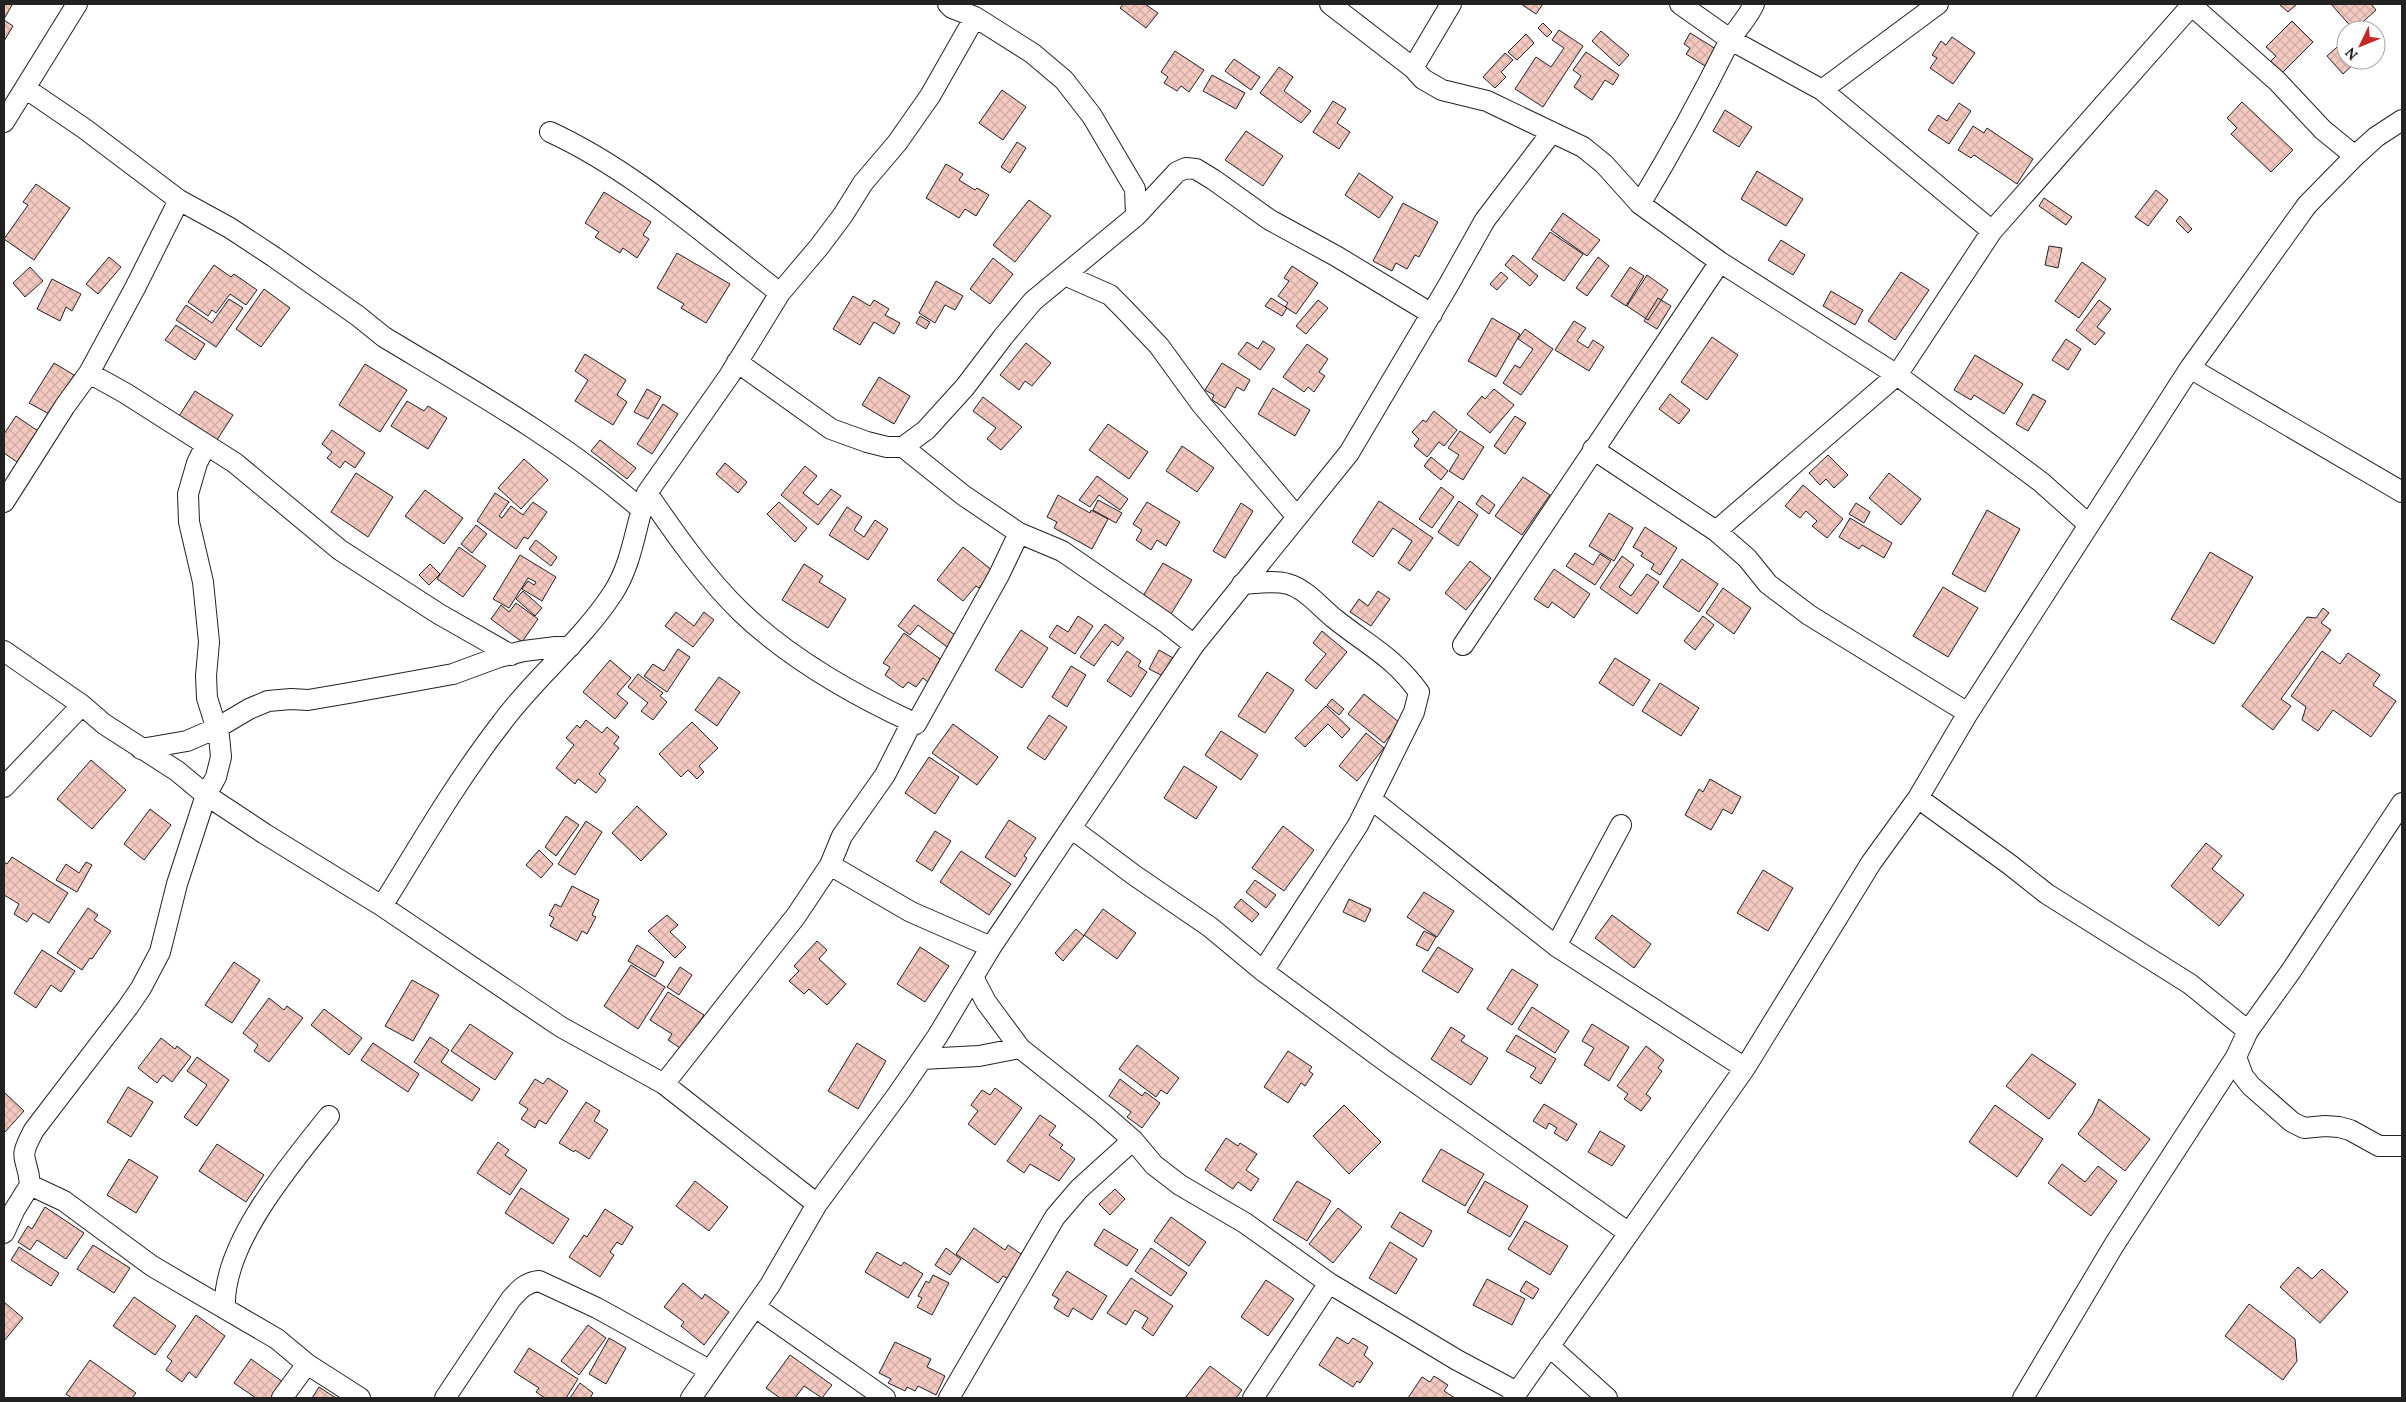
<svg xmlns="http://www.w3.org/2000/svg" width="2406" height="1402" viewBox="0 0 2406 1402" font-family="Lora,serif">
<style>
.building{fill:url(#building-cross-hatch);stroke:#222}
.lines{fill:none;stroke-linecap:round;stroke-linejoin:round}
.street-casing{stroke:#222;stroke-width:22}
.street{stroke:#fff;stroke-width:20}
</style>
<defs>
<pattern id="building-cross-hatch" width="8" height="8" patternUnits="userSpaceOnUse" patternTransform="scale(1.25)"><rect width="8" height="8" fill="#f3c9c0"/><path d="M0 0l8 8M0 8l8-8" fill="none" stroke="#d0aca5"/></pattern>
</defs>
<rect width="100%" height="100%" fill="#fff"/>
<path class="building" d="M4,4L12,5L4,19Z
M1123,4H1145L1158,13L1146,28L1120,8Z
M1521,4H1543L1536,14Z
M2279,4H2297L2288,12Z
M2331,4H2371L2376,10L2354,30Z
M4,20L13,26L4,41Z
M2292,21L2313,42L2282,73L2270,62L2276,56L2266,47Z
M1543,23L1552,32L1547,37L1538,28Z
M1559,30L1583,46L1543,107L1515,89L1536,57L1551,67L1564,48L1552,40Z
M1601,31L1629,55L1619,66L1592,41Z
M1690,33L1716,49L1705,66L1686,54L1690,48L1684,44Z
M1526,34L1534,43L1517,60L1508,52Z
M1952,37L1975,53L1953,84L1930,68L1937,58L1932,55L1941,41L1946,45Z
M2344,41L2346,43V60H2358L2343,74L2327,56Z
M1175,51L1204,70L1189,92L1181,86L1177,91L1164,83L1168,77L1161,72Z
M1586,52L1619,75L1613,85L1605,80L1592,100L1574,87L1581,76L1573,70Z
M1505,53L1513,60L1501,72L1506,77L1495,88L1483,77Z
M1234,59L1260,77L1251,90L1225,71Z
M1279,67L1293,77L1284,91L1311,111L1301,123L1260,93Z
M1212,75L1245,93L1236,109L1203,91Z
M1002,90L1026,107L1003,140L979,123Z
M1333,101L1346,109L1337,123L1350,132L1339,149L1313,132Z
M2242,102L2293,150L2271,172L2231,134L2237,128L2227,118Z
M1959,103L1971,111L1949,144L1928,130L1938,115L1947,121Z
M1725,110L1752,127L1739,147L1713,131Z
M1973,126L1984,133L1987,128L2033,159L2017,184L1974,155L1971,158L1958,150Z
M1246,131L1283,156L1263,186L1225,160Z
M1017,142L1026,148L1010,173L1001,167Z
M946,164L963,174L959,180L975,190L977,188L989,195L976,216L965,209L959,218L926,198Z
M1757,171L1803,199L1786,226L1741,199Z
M1359,173L1393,197L1379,218L1345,195Z
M36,184L70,208L34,260L4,239L28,205L23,202Z
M2156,190L2168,200L2148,226L2135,217Z
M604,192L651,222L643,235L649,239L637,258L623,248L620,253L595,237L599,232L585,223Z
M2044,198L2072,217L2066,225L2039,206Z
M1029,200L1051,216L1015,262L993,245Z
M1403,203L1438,222L1419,257L1415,255L1407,269L1396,263L1392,271L1373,261Z
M1563,213L1600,240L1587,256L1551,230Z
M2180,216L2192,229L2188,233L2176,221Z
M1550,232L1583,254L1564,281L1532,259Z
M1781,240L1805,255L1793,275L1768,260Z
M2049,246L2062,248L2058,268L2045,265Z
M677,253L730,284L706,323L681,308L684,304L657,288Z
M1513,255L1538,276L1530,286L1505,265Z
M109,257L121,267L98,294L86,284Z
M1598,257L1609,266L1587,296L1576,288Z
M993,258L1013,274L990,304L970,289Z
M2082,262L2106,279L2079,318L2055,301Z
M214,265L231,277L234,274L257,290L246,305L230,294L216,313L212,310L208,316L188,302Z
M1292,266L1318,283L1296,314L1285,307L1288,303L1278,296L1289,281L1284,278Z
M30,267L43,281L25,297L13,283Z
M1630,267L1644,276L1626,306L1611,296Z
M1501,272L1508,278L1497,290L1490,284Z
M1901,272L1929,290L1895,340L1868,321Z
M1647,275L1668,290L1648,320L1627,306Z
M52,279L81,294L72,311L66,307L60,321L37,309Z
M936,281L963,296L955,310L945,305L935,323L919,313Z
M264,289L290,308L261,347L236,329Z
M1831,291L1863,310L1855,325L1823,306Z
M853,296L870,306L874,300L889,309L885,315L900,323L894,334L874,322L860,345L833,329Z
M1271,298L1287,308L1282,316L1265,306Z
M1658,298L1671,306L1657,329L1644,321Z
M229,299L243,308L216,347L176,320L186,305L212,323Z
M1318,300L1328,308L1306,334L1296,326Z
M2099,300L2111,309L2097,327L2105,333L2095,345L2076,330Z
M920,316L930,322L926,329L916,323Z
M1492,318L1520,334L1496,377L1468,361Z
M1574,321L1586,328L1577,341L1588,348L1593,340L1604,347L1589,371L1555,350Z
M176,325L205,344L195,360L165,340Z
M1525,329L1553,349L1521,395L1503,383L1515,365L1520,368L1533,349L1518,339Z
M1712,337L1738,355L1707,400L1681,382Z
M2066,339L2081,349L2068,370L2052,360Z
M1263,341L1275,349L1260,370L1238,354L1247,342L1258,349Z
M1026,343L1051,363L1032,386L1025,381L1019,390L1000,375Z
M1307,344L1328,359L1319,372L1325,376L1314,392L1308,387L1304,392L1283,377Z
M585,354L626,380L617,395L627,402L613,425L575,401L588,380L575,371Z
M1975,355L2023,384L2004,414L1974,395L1971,400L1954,390Z
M54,363L74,375L51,415L29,403Z
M1222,363L1250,380L1244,391L1237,387L1225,408L1212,400L1214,395L1205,390Z
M365,364L407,390L380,432L339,405Z
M879,377L910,396L894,424L862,405Z
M1273,388L1310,410L1295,436L1258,414Z
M647,389L661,397L648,419L634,412Z
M1494,389L1514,405L1490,433L1467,414L1482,396L1485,399Z
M195,391L233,415L217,440L179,416Z
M1670,394L1690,410L1679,424L1659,409Z
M2033,394L2046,401L2028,431L2016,424Z
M983,397L1022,427L1001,450L987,439L996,428L973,411Z
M407,401L424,411L428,406L447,418L428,449L391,426Z
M663,404L678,414L652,454L637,444Z
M1434,411L1457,430L1444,446L1439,442L1427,457L1414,446L1419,439L1412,432L1423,420L1426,422Z
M16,416L38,431L17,462L4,453V434Z
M1515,416L1526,423L1505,454L1494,446Z
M1108,424L1148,452L1129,479L1089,450Z
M332,430L365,453L355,468L345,461L340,468L327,458L332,452L322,444Z
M1460,431L1484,447L1463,480L1449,471L1459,455L1448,448Z
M600,440L636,468L627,479L591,451Z
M1182,446L1214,468L1197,492L1166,471Z
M1828,455L1848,475L1834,488L1826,479L1820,485L1809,473Z
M1431,457L1448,471L1441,480L1424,466Z
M524,459L548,480L521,509L498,488Z
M725,463L747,482L738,493L716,474Z
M805,466L817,476L803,493L818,505L831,489L841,496L818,525L781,495Z
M356,473L393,497L368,537L331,512Z
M1889,473L1921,499L1901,525L1869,498Z
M1097,476L1128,499L1120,510L1099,495L1090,507L1079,500Z
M1523,477L1550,495L1522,535L1495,516Z
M1803,485L1843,519L1827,538L1812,526L1817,521L1806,511L1800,518L1785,506Z
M1441,487L1454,497L1432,528L1419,519Z
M425,490L463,518L444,544L405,516Z
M495,493L509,502L499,516L502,518L511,506L523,515L533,502L547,512L528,539L524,537L516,549L477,521Z
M1058,495L1090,513L1091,510L1108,519L1092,549L1054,528L1057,522L1047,517Z
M1482,495L1495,505L1489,514L1476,504Z
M1098,500L1122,513L1116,523L1093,510Z
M1379,501L1433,538L1410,571L1398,563L1412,541L1393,528L1373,557L1352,542Z
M1459,501L1478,515L1458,546L1438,532Z
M779,502L807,528L795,542L767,514Z
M1147,502L1180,522L1166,546L1157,540L1151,550L1136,540L1142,530L1133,524Z
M1241,503L1253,511L1225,558L1213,551Z
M1856,503L1870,512L1864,523L1849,514Z
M847,507L862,517L854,530L864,537L875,520L888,529L868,560L829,535Z
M1987,510L2020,529L1985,592L1952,574Z
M1609,513L1633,528L1614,561L1589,546Z
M1850,518L1892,543L1884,558L1862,545L1859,549L1839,537Z
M476,525L487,534L472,553L461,544Z
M1645,527L1677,548L1660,575L1651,569L1654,564L1641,556L1643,553L1633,547Z
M536,540L557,557L551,566L529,549Z
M459,547L486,566L463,597L437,579Z
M963,547L993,571L979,588L976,586L963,601L937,580Z
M2210,552L2253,577L2214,644L2171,619Z
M1575,553L1593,565L1600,554L1611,561L1595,585L1566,566Z
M520,555L556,577L542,601L522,589L528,581L534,585L536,582L528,578L509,608L493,599Z
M1622,556L1634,565L1619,587L1631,596L1647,574L1659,582L1637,614L1600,588Z
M1682,559L1718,584L1699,612L1663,587Z
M1470,561L1491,578L1466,610L1445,593Z
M1163,563L1192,580L1171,614L1143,596Z
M430,564L440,574L429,585L419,575Z
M804,564L823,576L819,582L846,599L828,628L782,600Z
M1554,569L1590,594L1574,618L1552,602L1548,608L1534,599Z
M1943,587L1978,608L1948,657L1913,636Z
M1723,588L1751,608L1734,634L1706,613Z
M523,591L542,608L535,616L516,599Z
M1378,591L1390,599L1371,626L1350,612L1359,599L1368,606Z
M516,603L538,619L522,642L491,619L501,605L509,612Z
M914,605L955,635L947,647L918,625L910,635L898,626Z
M2323,608L2329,613L2321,623L2331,630L2281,699L2291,706L2273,730L2242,706L2307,617L2316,618Z
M676,612L694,626L704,612L714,620L693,647L665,626Z
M1078,616L1093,626L1075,654L1049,637L1057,625L1068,632Z
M1703,616L1714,625L1695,650L1684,641Z
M1105,624L1124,638L1118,646L1112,641L1094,666L1080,657Z
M1021,630L1048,648L1022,688L995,670Z
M1322,631L1347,652L1316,689L1305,680L1326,654L1313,643Z
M904,633L943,661L928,682L923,678L916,687L908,682L903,688L885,675L890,667L883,663Z
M678,649L690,657L667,692L644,676L653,664L664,671Z
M1159,650L1173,658L1163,676L1149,669Z
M1127,651L1141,661L1138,666L1147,672L1131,697L1107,681Z
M2322,651L2340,664L2348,653L2380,675L2373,685L2396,701L2371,737L2333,710L2318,731L2302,720L2306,707L2291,696Z
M1615,658L1650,680L1633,706L1599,683Z
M610,660L631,678L617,694L628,703L615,719L583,692Z
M1071,666L1086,675L1067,707L1052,697Z
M1267,672L1294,690L1265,733L1238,716Z
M638,674L663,693L660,696L667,702L653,720L641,711L648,703L628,687Z
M719,677L740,692L717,726L695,710Z
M1660,683L1699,708L1681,736L1642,711Z
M1364,694L1400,723L1384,743L1348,714Z
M1332,699L1344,709L1339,715L1327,705Z
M1326,706L1350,729L1342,738L1328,724L1305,747L1295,738Z
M1049,715L1067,727L1045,760L1027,748Z
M586,720L602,733L607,727L619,737L614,744L619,748L599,774L606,780L596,793L578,779L575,784L556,768L574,745L566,738L577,725L580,728Z
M692,722L718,748L699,766L704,772L697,779L688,770L681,777L659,754Z
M953,724L998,757L977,785L932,753Z
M1221,731L1258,755L1241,780L1205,755Z
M1366,733L1384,748L1357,781L1339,766Z
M929,757L959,777L935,814L905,793Z
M91,760L126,790L92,829L57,799Z
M1184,766L1217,787L1196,819L1164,798Z
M1710,779L1741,797L1732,814L1723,809L1711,830L1685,815L1699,789L1703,792Z
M637,806L667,834L641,861L612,833Z
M150,809L171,825L144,860L124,844Z
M566,816L579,825L556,856L545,847Z
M1009,820L1036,838L1024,856L1027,858L1015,877L985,857Z
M586,821L602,832L575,875L558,864Z
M1283,826L1314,850L1284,891L1252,868Z
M935,831L951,841L932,871L916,861Z
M2206,843L2222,856L2212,869L2244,895L2219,926L2171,886Z
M539,850L553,864L541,878L526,865Z
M961,851L1011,884L989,915L940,882Z
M12,857L68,893L49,923L33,913L27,922L14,914L19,904L4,895V862L7,864Z
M86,862L92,865L77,892L56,880L66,864L79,873Z
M1763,870L1793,888L1768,931L1737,913Z
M1255,880L1276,895L1266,908L1246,892Z
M572,886L599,900L592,915L596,917L587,934L582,931L577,941L550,926L554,918L549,915L555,904L561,907Z
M1424,892L1454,911L1437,937L1407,917Z
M1241,899L1259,914L1252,922L1234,907Z
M1349,899L1371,909L1365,922L1343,912Z
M88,908L98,915L94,920L111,931L92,959L90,958L82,970L57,953Z
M1103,909L1136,933L1117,959L1084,935Z
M667,915L678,925L670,932L686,947L675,958L648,931Z
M1612,915L1651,944L1634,968L1595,938Z
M1076,929L1084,936L1063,961L1055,953Z
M1424,931L1436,937L1428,951L1416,945Z
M817,941L827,950L819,959L846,984L827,1005L809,989L804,994L789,981L799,971L794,966Z
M637,945L664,962L655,977L628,961Z
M920,947L949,966L925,1002L897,984Z
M1438,947L1473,969L1458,993L1422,971Z
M42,950L75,971L61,992L51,985L36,1008L14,993Z
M234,962L260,980L232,1023L205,1005Z
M631,965L665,987L638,1029L604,1006Z
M680,967L692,975L679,995L667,987Z
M1512,969L1538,985L1512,1025L1487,1009Z
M412,980L439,995L413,1041L385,1026Z
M668,992L704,1015L683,1050L668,1040L672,1034L650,1020Z
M269,998L284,1010L287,1006L303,1018L269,1062L254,1051L258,1045L243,1033Z
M1532,1007L1569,1031L1555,1053L1518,1029Z
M324,1009L362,1038L349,1055L311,1025Z
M470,1024L513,1053L495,1080L451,1051Z
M1592,1024L1629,1047L1609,1081L1584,1065L1594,1048L1582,1041Z
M1451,1027L1465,1036L1461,1041L1488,1058L1471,1085L1431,1059Z
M1516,1035L1556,1059L1541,1084L1530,1077L1536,1068L1506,1051Z
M430,1037L449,1050L441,1062L480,1089L472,1101L414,1062Z
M161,1038L175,1049L177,1046L191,1057L172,1082L163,1075L157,1083L138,1068Z
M373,1043L419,1074L408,1092L361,1060Z
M857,1043L886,1061L858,1109L828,1091Z
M1137,1045L1179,1078L1167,1094L1161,1090L1156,1097L1119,1069Z
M1646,1046L1664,1060L1658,1068L1662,1071L1646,1094L1651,1098L1641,1111L1624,1099L1628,1094L1617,1086Z
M1288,1051L1312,1067L1309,1071L1313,1074L1305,1086L1301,1083L1288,1103L1264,1087Z
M2032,1054L2076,1084L2049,1119L2006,1086Z
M197,1057L229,1080L197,1126L184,1117L207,1085L187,1071Z
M548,1078L568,1091L546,1124L539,1120L535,1128L521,1119L528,1109L519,1103L535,1079L543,1084Z
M1120,1079L1142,1096L1145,1092L1160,1103L1142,1128L1127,1117L1131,1112L1109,1096Z
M128,1087L153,1102L131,1137L107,1122Z
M995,1088L1022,1108L995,1145L968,1124L978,1111L971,1105L982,1090L990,1095Z
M4,1092L24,1111L4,1133Z
M2099,1099L2150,1139L2125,1171L2078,1134L2092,1115Z
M586,1102L600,1111L594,1121L608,1130L589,1159L575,1150L574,1152L559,1143Z
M1544,1104L1577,1124L1567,1141L1554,1133L1557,1128L1549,1123L1546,1129L1533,1121Z
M1344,1105L1381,1142L1349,1174L1313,1136Z
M1995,1105L2043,1139L2017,1177L1969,1142Z
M1040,1115L1056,1126L1049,1135L1063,1145L1060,1148L1075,1159L1059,1181L1030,1164L1024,1173L1007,1161Z
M1600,1131L1625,1146L1612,1166L1588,1152Z
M1226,1138L1238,1146L1240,1143L1257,1154L1246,1170L1259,1179L1251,1191L1238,1182L1233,1189L1205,1170Z
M498,1142L509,1150L505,1155L527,1170L510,1195L477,1173Z
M217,1144L264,1175L246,1202L199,1171Z
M1441,1149L1484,1174L1465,1206L1422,1181Z
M129,1159L158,1177L136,1213L107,1195Z
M2062,1164L2085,1182L2098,1166L2117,1181L2091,1216L2048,1183Z
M695,1181L728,1207L709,1231L676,1206Z
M1297,1181L1331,1201L1307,1241L1273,1220Z
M1485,1181L1528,1206L1510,1237L1467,1212Z
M521,1188L569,1219L553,1244L505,1213Z
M1115,1189L1125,1199L1110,1215L1099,1204Z
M45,1207L84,1233L66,1259L37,1240L30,1250L18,1242L28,1226L32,1229Z
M1338,1208L1362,1227L1333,1263L1309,1244Z
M605,1209L633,1227L622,1245L617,1242L610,1252L614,1255L600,1277L569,1257L584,1235L587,1237Z
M1400,1212L1432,1231L1423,1247L1391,1227Z
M1171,1217L1206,1242L1189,1266L1154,1241Z
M1525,1221L1568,1246L1550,1275L1508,1249Z
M974,1228L1005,1250L1008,1245L1024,1256L1008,1279L1003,1276L998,1283L956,1254Z
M1104,1229L1138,1250L1127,1266L1094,1245Z
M1390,1242L1417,1259L1396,1294L1369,1278Z
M93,1245L130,1268L114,1293L77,1269Z
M19,1247L59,1273L51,1286L11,1260Z
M946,1248L961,1259L950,1275L935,1265Z
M1151,1248L1187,1273L1171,1296L1135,1271Z
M877,1252L901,1266L904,1262L923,1274L908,1298L865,1272Z
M2298,1267L2312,1279L2322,1269L2348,1292L2320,1323L2280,1287Z
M1067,1271L1107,1296L1092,1320L1073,1308L1068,1317L1054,1308L1059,1299L1052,1295Z
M933,1275L949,1283L932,1315L917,1307L922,1298L918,1296L926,1281L929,1283Z
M1131,1278L1173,1306L1153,1336L1142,1328L1148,1318L1135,1310L1126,1325L1107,1313Z
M1487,1279L1525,1299L1512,1325L1473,1305Z
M1266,1280L1294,1299L1268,1336L1241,1317Z
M1526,1281L1539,1289L1533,1299L1520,1291Z
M683,1283L702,1299L705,1294L729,1312L704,1345L681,1326L684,1322L664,1307Z
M134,1297L176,1326L155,1355L113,1326Z
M4,1302L23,1318L4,1341Z
M2249,1304L2295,1339L2297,1361L2283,1380L2225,1336Z
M196,1315L225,1336L196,1378L189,1372L182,1382L166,1370L172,1361L167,1357Z
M588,1325L606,1338L579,1375L561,1361Z
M1337,1337L1348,1344L1353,1338L1368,1347L1364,1355L1373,1363L1360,1383L1357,1381L1353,1387L1319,1365Z
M609,1338L626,1348L606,1384L589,1374Z
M895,1342L931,1359L927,1367L945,1376L936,1395L918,1386L915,1391L907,1387L905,1391L888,1383L891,1379L879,1373Z
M529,1348L578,1379L566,1398H545L536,1392L539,1388L514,1372Z
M790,1355L832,1385L822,1398L804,1386L795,1398H780L766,1388Z
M251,1359L283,1382L272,1398H256L234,1383Z
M90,1360L136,1393L132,1398H72L66,1394Z
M1210,1366L1242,1390L1236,1398H1185Z
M1434,1376L1448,1385L1444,1391L1455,1398H1408L1422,1377L1430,1382Z
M580,1383L593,1393L590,1398H570Z
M319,1387L336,1398H312Z"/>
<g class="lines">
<defs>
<path id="street" d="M948,4L952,8L975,17L1032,53L1064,80L1092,116L1135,189L1136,216
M1330,4L1413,68L1423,79L1442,90L1487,101L1583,147L1604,164L1640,204L1720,262L1897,375L2041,482L2088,524
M1680,4L1731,40L1822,90L1992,231
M2190,4L2277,81L2323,130L2355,156
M1413,68L1451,4
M25,88L85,129L179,200L230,228L274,257L358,316L384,337C472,390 563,441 641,509
M1822,90L1938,4
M4,122L77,4
M550,132C633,170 707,237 780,293
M1640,204C1672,151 1701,98 1729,42C1736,29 1748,18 1754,4
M1067,276L1110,295L1124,309L1159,346L1202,405L1297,517
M737,362L831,429L867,442L887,447H903L926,430L965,387L1003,337L1033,301L1136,216L1177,172L1186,168L1196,169L1214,180L1270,220L1336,256L1432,314
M2190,368L2402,492
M89,373L125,393L235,463L340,550L439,614L511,655
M903,447L963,495L1019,533L1062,551L1165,622L1194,645
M1593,449L1716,531L1747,558L1768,584L1809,615L1968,713
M647,493C676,535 705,577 741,612C790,659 852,694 912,722
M4,502L65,406L89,373L135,288L179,200
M1716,531L1897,375L1992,231L2191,6
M1242,584C1257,583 1274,580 1288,584C1306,589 1321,608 1335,619C1367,645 1393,656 1419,692L1414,712L1358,825L1263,971
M1463,645L1720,262
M4,651L82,705L104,724L177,771L206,795L265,834L382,906L561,1027L664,1084L817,1204
M141,749L187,741L217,728L249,709L268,701L291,699L308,700L349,693L453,674L499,657L524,651L556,647H570
M4,787L82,705
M1918,798L2009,864L2047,894L2190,984L2248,1031
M1371,799L1556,946L1745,1068
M1071,828L1134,875L1210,927L1263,971L1385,1061L1629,1233
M830,865L911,912L991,947
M382,906C420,845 456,782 500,725C534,678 581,642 613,593C633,562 635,526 647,493L729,376L780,293L819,247L843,215L863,183L897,143L930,96L975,17
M1556,946L1621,825
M974,979L986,1002L1020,1048L1102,1113L1133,1140L1154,1165L1180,1185L1245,1223L1329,1283L1457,1360L1517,1392
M2236,1057L2243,1076L2251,1086L2292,1122L2304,1128L2325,1126L2339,1127L2350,1130L2379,1146H2402
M922,1059L979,1056L1020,1048
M664,1084L796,916L830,865L842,836L885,775L912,722L916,724L999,575L1019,533
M30,1185L64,1201L152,1266L277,1339L307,1364L360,1398
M4,1233L15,1209L30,1185C28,1154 16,1163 34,1130L128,1007L141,988L160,952L177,884L206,795L216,777L221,757L219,736L207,698L206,676L209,642L203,582L189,522L188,494L197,463L206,445
M755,1307L885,1398
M225,1308C222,1244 290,1165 329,1116
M1549,1346L1607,1398
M282,1398L307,1364
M445,1398L511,1299C519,1290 526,1282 539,1281L597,1308L709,1370
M691,1398L770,1285L817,1204L898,1094L937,1037L991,947L1194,645L1349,453L1449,284L1485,220L1552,132
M949,1398L1055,1217L1079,1189L1133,1140
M1253,1398L1329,1283
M1513,1398L1745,1068L1871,863L1918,798L1968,713L2190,368L2307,205L2355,156L2376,137L2402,120
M2023,1398L2114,1245L2236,1057L2248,1031L2291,971L2402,803"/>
</defs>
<use href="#street" class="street-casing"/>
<use href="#street" class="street"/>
</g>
<rect width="2406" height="1402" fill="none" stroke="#222222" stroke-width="10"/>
<g transform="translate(2361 45) rotate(227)"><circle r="24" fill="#ffffff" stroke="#a7a7a7"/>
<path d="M0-4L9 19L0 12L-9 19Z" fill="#c62828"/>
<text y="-8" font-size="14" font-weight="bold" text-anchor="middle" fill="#222222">N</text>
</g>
</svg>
